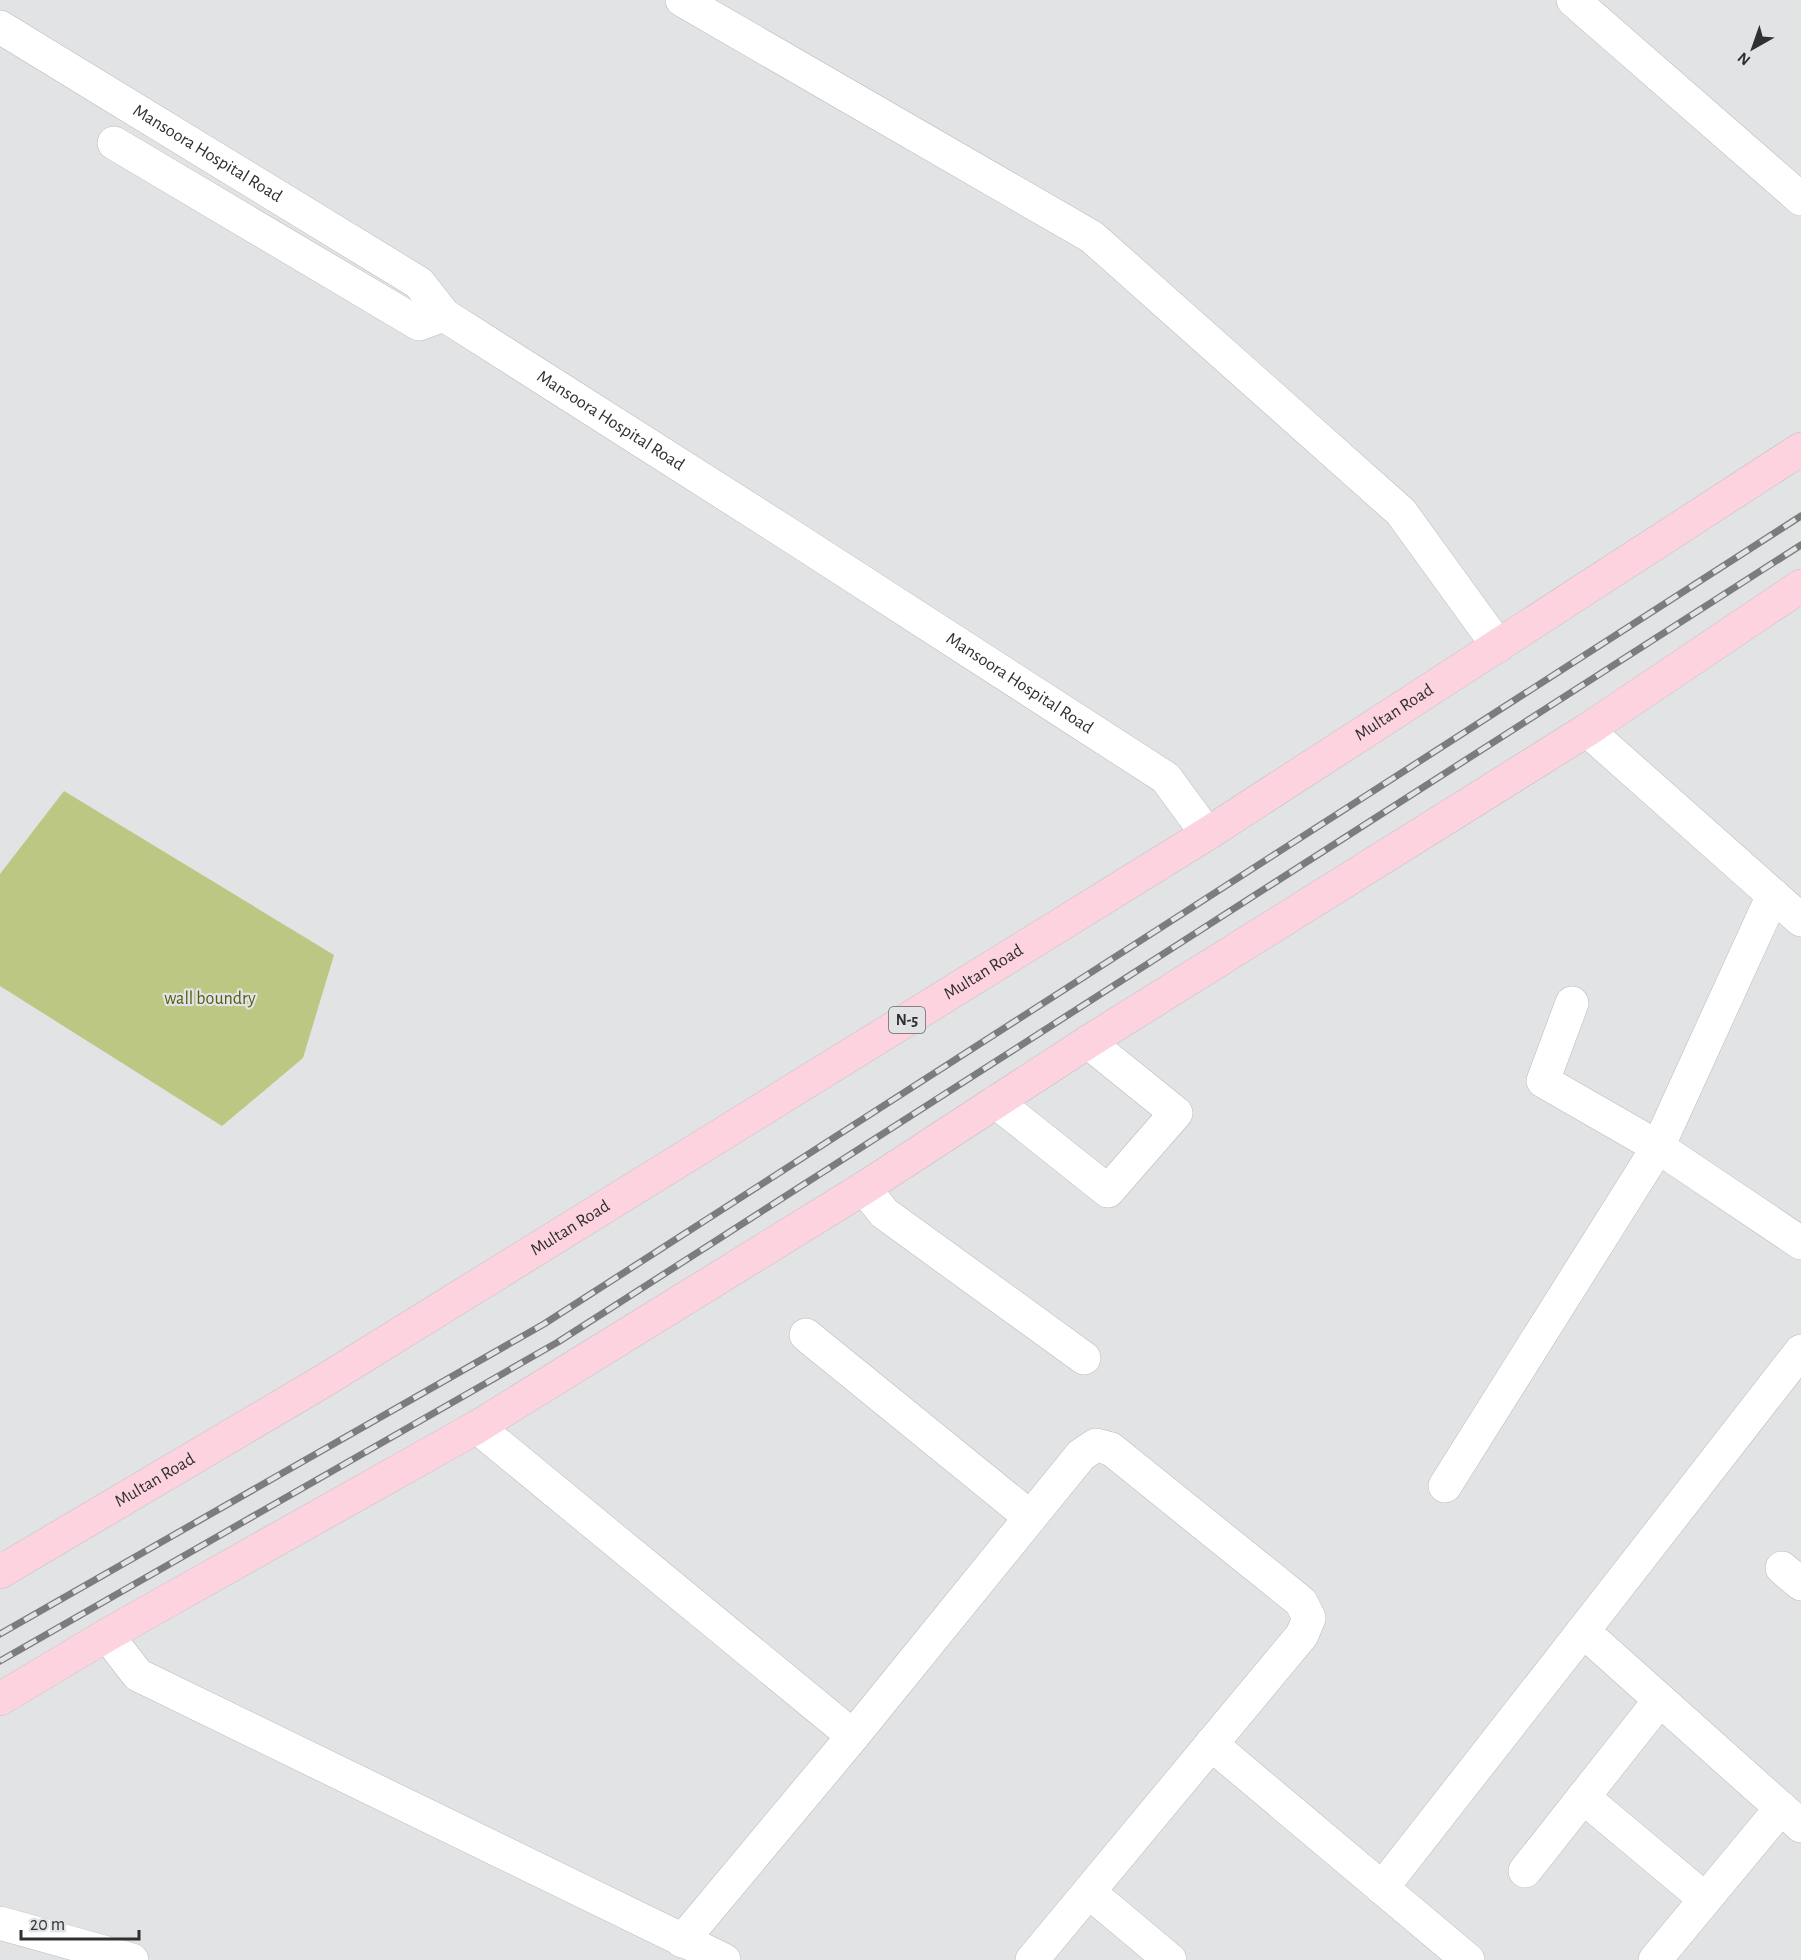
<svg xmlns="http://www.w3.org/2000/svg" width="1801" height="1960" viewBox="0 0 1801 1960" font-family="'Alegreya Sans',sans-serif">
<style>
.green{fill:#bbc783}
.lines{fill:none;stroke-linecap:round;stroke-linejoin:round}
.minor-casing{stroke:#babbbd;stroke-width:34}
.major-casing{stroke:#c1c1c1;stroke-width:34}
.minor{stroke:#fff;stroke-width:33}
.major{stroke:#fed3e0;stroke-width:33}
.rail-casing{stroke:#7b7c7e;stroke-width:7}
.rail{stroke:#e2e3e5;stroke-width:4.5;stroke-dasharray:14;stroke-linecap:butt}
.labels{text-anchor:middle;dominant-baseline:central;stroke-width:4.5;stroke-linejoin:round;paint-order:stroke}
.shield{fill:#e2e3e5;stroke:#656667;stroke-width:1.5}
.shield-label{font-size:16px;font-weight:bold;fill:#2f3031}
.street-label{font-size:18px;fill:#2f3031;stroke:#e2e3e5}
.park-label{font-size:18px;fill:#545d0e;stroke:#e2e3e5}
</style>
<rect width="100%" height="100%" fill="#e2e3e5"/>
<path class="green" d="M64,791L334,955L303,1058L222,1126L0,986V874Z"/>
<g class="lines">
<defs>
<g id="minor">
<path d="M682,0L1092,237L1401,512L1498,646"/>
<path d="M1573,0L1801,199"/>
<path id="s1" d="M0,27L419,283L444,315L785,532L1166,778L1207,834"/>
<path d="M114,143L419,324L444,315"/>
<path d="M1587,730L1801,920"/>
<path d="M1572,1003L1543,1081L1658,1147L1801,1243"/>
<path d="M996,1102L1108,1191L1176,1113L1088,1042"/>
<path d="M864,1188L884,1213L1084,1358"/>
<path d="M806,1335L1030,1517"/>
<path d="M1801,1351L1583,1631L1801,1826"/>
<path d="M477,1427L853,1736"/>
<path d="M1445,1486L1658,1147L1773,895"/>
<path d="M1782,1568L1801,1584"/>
<path d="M107,1635L138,1675L724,1960"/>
<path d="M1211,1744L1468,1960"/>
<path d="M1583,1797L1705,1899"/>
<path d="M1525,1871L1660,1700"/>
<path d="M1382,1888L1583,1631"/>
<path d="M1089,1892L1170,1960"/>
<path d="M0,1923L132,1960"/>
<path d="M682,1941L853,1736L1081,1455L1096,1445L1111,1449L1301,1602L1309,1618L1302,1635L1032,1960"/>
<path d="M1655,1960L1781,1808"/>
</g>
<g id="major">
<path id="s2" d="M0,1572L325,1380L1207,834L1801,449"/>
<path d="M0,1699L107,1635L477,1427L864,1188L1088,1042L1587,730L1801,586"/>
</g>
</defs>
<use href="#minor" class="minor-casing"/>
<use href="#major" class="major-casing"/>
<use href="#minor" class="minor"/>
<use href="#major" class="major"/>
<defs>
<path id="rail" d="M0,1634L544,1324L1801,516
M0,1661L558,1342L1801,545"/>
</defs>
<use href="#rail" class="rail-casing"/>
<use href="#rail" class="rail"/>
</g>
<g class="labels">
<rect class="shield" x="889" y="1007" width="36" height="26" rx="4.5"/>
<g class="shield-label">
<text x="907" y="1020">N-5</text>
</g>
<g class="street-label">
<text stroke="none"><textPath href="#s1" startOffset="243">Mansoora Hospital Road</textPath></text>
<text stroke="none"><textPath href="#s1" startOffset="729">Mansoora Hospital Road</textPath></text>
<text stroke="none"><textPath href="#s1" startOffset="1215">Mansoora Hospital Road</textPath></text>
<text stroke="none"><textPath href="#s2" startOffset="1638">Multan Road</textPath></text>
<text stroke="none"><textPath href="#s2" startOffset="1152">Multan Road</textPath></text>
<text stroke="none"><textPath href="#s2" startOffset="666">Multan Road</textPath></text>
<text stroke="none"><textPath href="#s2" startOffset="180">Multan Road</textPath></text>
</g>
<g class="park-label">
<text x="210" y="999">wall boundry</text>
</g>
</g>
<g transform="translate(1753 48) rotate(220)" stroke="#e2e3e5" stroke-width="4.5" paint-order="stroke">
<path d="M0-4.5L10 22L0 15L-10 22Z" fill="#2f3031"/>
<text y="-9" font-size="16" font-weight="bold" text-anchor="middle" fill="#2f3031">N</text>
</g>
<path d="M21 1930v9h118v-9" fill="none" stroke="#2f3031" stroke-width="3"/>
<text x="30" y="1930" font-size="18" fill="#2f3031" stroke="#e2e3e5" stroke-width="4.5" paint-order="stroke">20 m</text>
</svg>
